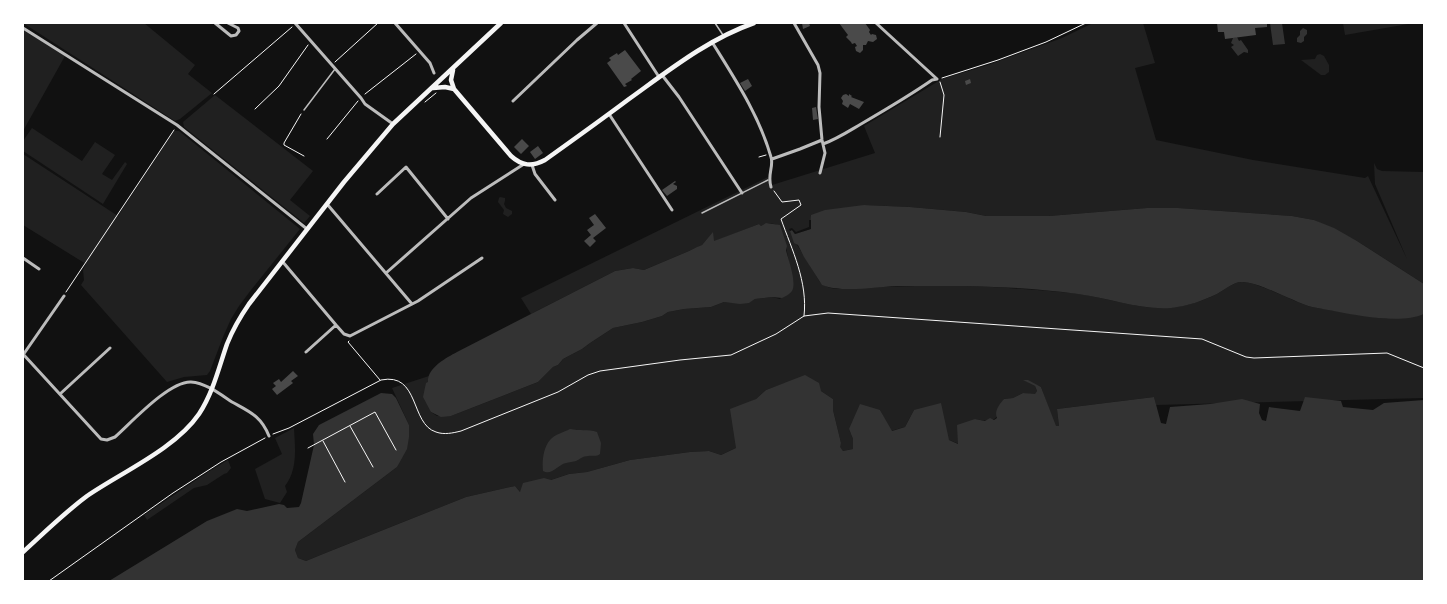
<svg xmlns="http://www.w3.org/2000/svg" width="1447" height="604" viewBox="0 0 1447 604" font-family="Cabin,sans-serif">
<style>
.green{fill:#202020}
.water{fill:#333}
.pier{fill:#111}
.building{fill:#4a4a4a}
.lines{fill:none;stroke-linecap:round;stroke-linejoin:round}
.path{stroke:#f5f5f5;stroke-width:1}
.service{stroke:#bcbcbc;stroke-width:1.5}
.minor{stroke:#bcbcbc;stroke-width:3}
.secondary{stroke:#f5f5f5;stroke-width:4.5}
</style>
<rect width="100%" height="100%" fill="#111"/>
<path class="green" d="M23,23H144L195,65L188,74L212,93L180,119L175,121Z
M1093,23H1143L1155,63L1135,68L1156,140L1253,160L1365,178L1368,176L1407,259L1375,184L1374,163L1377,169L1382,171L1424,172V284L1357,241L1314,220L1292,216L1178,208H1147L1049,216H986L966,212L910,207L864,205L811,229L796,243L820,282C825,286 829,288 836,289C879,287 923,285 966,286C1001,287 1037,290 1072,293C1101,296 1129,307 1159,308C1180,308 1198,303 1217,294C1224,290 1234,282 1241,282C1257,281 1293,302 1312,307L1386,319L1421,315L1424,314V398L1156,405L1154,397L1057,409L1059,426H1055L1041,387L1024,380L1035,386L1037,391L1035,395L1023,393L1013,398L1004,399C997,418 998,424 975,419L959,444L949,440L914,410L905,427L891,431L880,410L849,429L853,439V449L843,451L839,447L841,443L833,410V399L821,391L785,383L766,390L756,399L748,403L736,448L721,455L709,451L690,452L630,460L587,472L569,474L551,480L520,492L515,486L466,497L323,554L306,561L298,558L295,550L298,542L397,467L409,425L392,388L429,376L428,380L431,412L437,416H451L538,382L553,367L558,365L563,359L582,349L590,343L613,328L642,322L662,316L668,312L684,309L711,307L724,302L746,303L750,302L755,299L772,297L780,299L793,282L786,247L779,226C772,223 768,222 761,226L759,224L713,242V233L702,245L689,251L644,270L633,268L615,271L531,314L521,298L770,176L772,185L875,153L864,126L942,79L988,65L1062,38Z
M1343,23H1414L1345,35Z
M23,30L65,56L23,131Z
M1320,54L1324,56L1329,65V72L1325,75H1321L1301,60L1315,59L1317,55Z
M215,95L313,171L290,200L310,216L304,223L184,127L183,122Z
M32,128L82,161L95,142L115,155L102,174L112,180L125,162L127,164L103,204L23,151V141Z
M174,131H179L300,229L251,290L239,306L231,319L223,337L210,371L207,375L184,377L167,382L81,285L84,280L83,270L86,264L23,225V154L118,216Z
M500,197L505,198V201L504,204L506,208L512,211V214L508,217L503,214L504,210L498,202L499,198Z
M294,428C295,448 298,469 285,486L287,492L280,503L265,499L255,469L282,454L275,438Z
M228,460L231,468L227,473L224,474L207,485L194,488L147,520L144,515L208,472Z"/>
<path class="water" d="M1270,23H1282L1285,44L1273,45Z
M1303,28L1307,30V34L1304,37V41L1301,43L1297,42V38L1300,35V31Z
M1237,37L1239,41L1241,40L1248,50V53L1244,52L1238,56L1231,47L1234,45L1231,43L1233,38Z
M864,205L910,207L966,212L986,216H1049L1147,208H1178L1292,216L1314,220L1334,228L1357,241L1424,284V314C1396,326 1342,312 1312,307C1293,302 1258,281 1241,282C1234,282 1224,290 1217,294C1202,301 1188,306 1171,308C1139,310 1109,298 1078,294C1035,288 990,286 946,286C929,286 913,286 897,286C875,287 842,293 822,285L804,257L798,245L794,243L790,231L792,230L795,234L810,229L811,215L825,210Z
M766,223L780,225L787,246L786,250C788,259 797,282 792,291C790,294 786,296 782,298L772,297L755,299L749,303L740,304L724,302L711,307L684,309L668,312L662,316L642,322L613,328L590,343L582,349L563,359L558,365L553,367L538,382L451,416L441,417L431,412L423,397L426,383L428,382C427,368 446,358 457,352L615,271L633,268L644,270L689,251L697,247L702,245L713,232L714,241L759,224L761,226Z
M805,375L819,383L821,391L833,399V410L841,443L840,447L843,451L853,449V439L849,429L860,404L880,410L892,431L905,427L914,410L941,403L949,440L958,444L957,425L975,419L985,421L990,418L994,420L997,418C994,411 999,405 1004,399L1013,398L1023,393L1035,394L1037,391L1035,386L1023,380H1028L1041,387L1056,426H1059L1057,409L1154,397L1161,423L1166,424L1170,407L1210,404L1242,399L1260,404L1259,413L1262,420L1266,421L1269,407L1300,411L1305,397L1341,401L1343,407L1373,410L1384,403L1424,400V581H109L207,521L237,509L247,511L279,504L284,505L287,508L299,507L301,503L314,445L313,434L319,425L381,393L392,394L396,398L409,425V437L407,449L397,467L298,542L295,550L298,558L306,561L323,554L466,497L515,486L520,492L523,483L544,478L551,480L569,474L587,472L630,460L690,452L709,451L721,455L736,448L730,409L756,399L766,390Z
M570,429C579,431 588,429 597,432L601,443L600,454C596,457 593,455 588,456C583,456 580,459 576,461C573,462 569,462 566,463C557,465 552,476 543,471C542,462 543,448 550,440C554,435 564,432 570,429Z"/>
<path class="pier" d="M809,220H811V229L795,234L792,230L790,231L789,229L792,228L796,232L809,227Z"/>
<path class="building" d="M802,23H809L810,26L803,29Z
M839,23H865L870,30L869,32L871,35L872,34L876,35L877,39L873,42L868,41L866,45H863V50L860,53L856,51L855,47L857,46L855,43L852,44L851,42L846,37L848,35Z
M1217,23H1267V27L1255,28L1256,35L1225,39L1224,32H1218Z
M625,50L641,71L631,79L632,80L625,84L627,86L624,87L607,63L611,60L609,58L617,53L618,55Z
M748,79L752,86L745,91L740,83Z
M970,79L971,83L966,85L965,81Z
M846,94L849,96V94L852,96L851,97L864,102L859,109L850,104L848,108L842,104L843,101L841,98L843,95Z
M816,107L818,119L813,120L812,108Z
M522,139L529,146L521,154L514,147Z
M538,146L543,153L535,159L530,152Z
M675,181L676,182L673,184L677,186V189L667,196L662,190Z
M595,214L606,228L593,238L596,241L590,247L584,241L591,235L587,230L594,225L589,218Z
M293,371L298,376L291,381L293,383L277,395L272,389L276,386L273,383L279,379L281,382Z"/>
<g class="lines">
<path class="path" d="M335,62L378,23
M942,78L998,60L1046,42L1086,23
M940,82L944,95L940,137
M214,94L292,27
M365,94L416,54
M425,102L436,93
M255,109L279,86L308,45
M301,114L284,143V145L304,156
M327,139L358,101
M759,157L766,155
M774,191L782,202L799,200L801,205L781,219C792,250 808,282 804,316
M66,292L174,130
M349,341L348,342L380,380
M350,426L373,467
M273,434L289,428L381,380C420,372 410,424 436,432C444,435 453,433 461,431L558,392L588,375L600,371L680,360L731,355L776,334L804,316L828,313L1202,339L1246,357L1254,358L1387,353L1424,368
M323,441L345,482
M308,448L375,412L396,450
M49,581L173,493L221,462L265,438"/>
<path class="service" d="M715,23L723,35
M304,110L335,69
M702,213L768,180"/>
<path class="minor" d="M215,23L231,36L236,35L239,31L238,28L228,23
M295,23L361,98L365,104L393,124
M395,23L430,63L434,73
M624,23L659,77
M794,23L818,65L820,73L819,107L822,140L825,153L820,173
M876,23L937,79
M23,28L177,125L307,229
M712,42C735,79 759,115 771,157C774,166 767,175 771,187
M662,75L679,97L742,193
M513,101L577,40L597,23
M609,114L672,210
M823,144C837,139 849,131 861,124C885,110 909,96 932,80L937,79
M772,159L800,149L822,140
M532,165L535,174L555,200
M377,194L406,167L448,219
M327,204L412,304
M23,258L39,269
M282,261L336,325L344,334L350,336L418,301L482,258
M386,273L471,198L524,164
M306,352L336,325
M23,354L101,439L107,440L115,437C131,423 169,381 191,382C206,383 220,394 232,402C250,412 261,416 269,436
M23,355L64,296
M60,394L110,348"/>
<path class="secondary" d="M453,70L451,80L454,89L511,156C522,166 532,167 545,160C573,140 601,120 629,99C668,71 708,39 754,23
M433,88L445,87L454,89
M23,552C44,533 64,513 87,496C122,472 175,449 199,414C213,393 219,367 227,344C233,329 240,317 249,304L344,182L393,124L501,23"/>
</g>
<rect width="1447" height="604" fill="none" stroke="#ffffff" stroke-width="48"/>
</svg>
